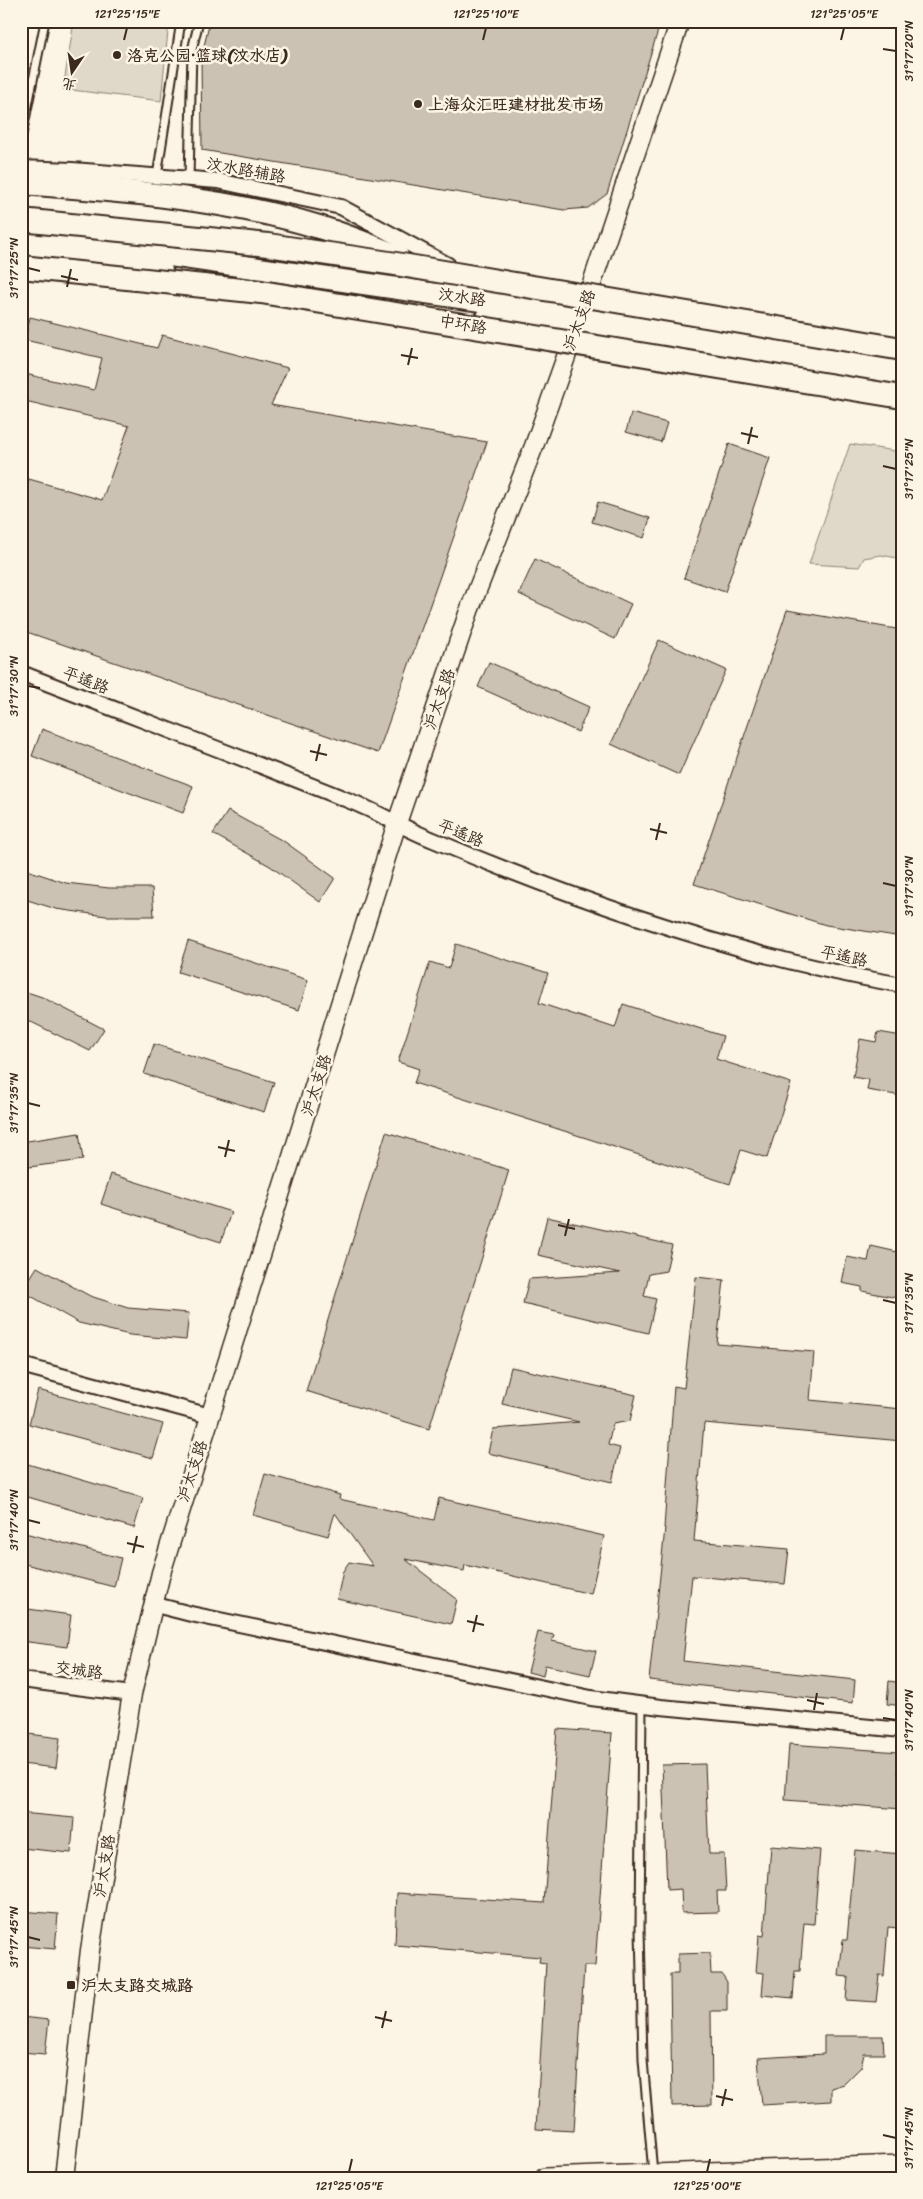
<svg xmlns="http://www.w3.org/2000/svg" width="923" height="2199" viewBox="0 0 923 2199" font-family="Sriracha,'LXGW WenKai TC',sans-serif">
<style>
.green{fill:#e0d8c8;stroke:#8e8173}
.building{fill:#ccc2b3;stroke:#3b2a1e}
.lines{fill:none;stroke-linecap:round;stroke-linejoin:round}
.service-casing{stroke:#3b2a1e;stroke-width:11}
.minor-casing{stroke:#3b2a1e;stroke-width:18}
.tertiary-casing{stroke:#3b2a1e;stroke-width:21}
.secondary-casing{stroke:#3b2a1e;stroke-width:22}
.primary-casing{stroke:#3b2a1e;stroke-width:25}
.trunk-casing{stroke:#3b2a1e;stroke-width:26}
.service{stroke:#fcf5e5;stroke-width:7}
.minor{stroke:#fcf5e5;stroke-width:14}
.tertiary{stroke:#fcf5e5;stroke-width:18}
.secondary{stroke:#fcf5e5;stroke-width:19}
.primary{stroke:#fcf5e5;stroke-width:21}
.trunk{stroke:#fcf5e5;stroke-width:22}
.trunk-bridge-casing{stroke:#3b2a1e;stroke-width:26;stroke-linecap:butt}
.trunk-bridge{stroke:#fcf5e5;stroke-width:22}
.ticks{fill:none;stroke:#3b2a1e;stroke-width:2}
.poi-dot{fill:#3b2a1e;stroke:#fcf5e5;stroke-width:2}
.labels{text-anchor:middle;dominant-baseline:central;stroke-width:5;stroke-linejoin:round;paint-order:stroke}
.poi-label{font-size:16px;font-weight:bold;fill:#3b2a1e;stroke:#fcf5e5;text-anchor:start}
.street-label{font-size:16px;fill:#3b2a1e;stroke:#fcf5e5}
.neatline{fill:none;stroke:#3b2a1e;stroke-width:2}
.ticks-label{font-size:12px;text-anchor:middle;fill:#3b2a1e}
</style>
<rect width="100%" height="100%" fill="#fcf5e5"/>
<filter id="ink" filterUnits="userSpaceOnUse"><feTurbulence type="fractalNoise" baseFrequency=".02" numOctaves="2"/><feDisplacementMap in="SourceGraphic" scale="10" xChannelSelector="R" yChannelSelector="G"/><feConvolveMatrix kernelMatrix="1 2 1 2 8 2 1 2 1" color-interpolation-filters="sRGB"/></filter>
<g filter="url(#ink)">
<path class="green" d="M74,21H169L161,101L63,89Z
M850,444L902,452V559L881,555L864,558L859,567L809,564Z"/>
<path class="building" d="M210,21H661L607,194L588,208L564,210L202,150L201,58Z
M30,317L157,348L162,335L288,368L271,405L487,442L378,753L21,630V501L29,479L102,500L129,426L21,400V373L94,390L102,358L25,340Z
M631,413L667,423L661,442L626,432Z
M729,444L770,458L725,592L684,578Z
M598,502L650,518L644,538L592,522Z
M535,559L631,604L615,639L519,594Z
M787,610L902,630V937L826,925L694,884Z
M659,640L726,670L679,775L611,744Z
M489,662L589,707L578,732L478,687Z
M42,729L193,786L183,813L32,756Z
M228,811L285,842L335,878L320,902L270,866L213,834Z
M21,868L66,883L109,888H152L154,916H106L56,909L21,898Z
M188,941L308,980L299,1010L178,972Z
M456,944L548,973L539,1003L615,1028L623,1004L723,1036L716,1059L791,1083L767,1158L741,1150L730,1184L414,1083L419,1069L398,1062L430,962L449,968Z
M21,990L42,997L104,1029L90,1051L21,1017Z
M878,1032L902,1036V1096L867,1090L869,1080L853,1077L860,1039L876,1042Z
M154,1044L274,1082L264,1112L144,1074Z
M386,1132L509,1170L429,1429L306,1391Z
M79,1133L83,1160L21,1168V1142Z
M111,1174L231,1212L221,1242L101,1204Z
M547,1217L672,1245L666,1271L649,1274L644,1296L656,1299L648,1333L523,1303L529,1279L620,1273L538,1255Z
M871,1246L902,1253V1299L862,1291V1287L842,1283L847,1257L868,1261Z
M37,1267L90,1296L128,1308L189,1313L186,1340L130,1335L79,1323L22,1291Z
M696,1277L724,1280L717,1344L814,1352L810,1400L902,1409V1441L704,1423L694,1541L789,1549L785,1584L692,1576L683,1661L855,1680L853,1703L649,1680L665,1528H664L674,1386L684,1388Z
M511,1367L636,1395L630,1421L613,1424L608,1445L620,1448L612,1482L488,1453L493,1429L579,1422L502,1404Z
M38,1390L163,1424L153,1458L29,1424Z
M21,1462L143,1498L134,1528L21,1495Z
M265,1474L340,1495L339,1499L434,1520L439,1498L604,1536L591,1594L465,1565L464,1571L405,1559L457,1599L451,1624L337,1599L343,1571L349,1562L373,1566L335,1513L328,1536L253,1515Z
M21,1532L121,1558L114,1587L21,1563Z
M21,1608L71,1615L67,1647L21,1641Z
M538,1632L554,1635L552,1641L596,1651L590,1675L545,1665L543,1676L528,1672Z
M889,1681L902,1683V1706L887,1704Z
M557,1729L612,1733L595,1966H584L574,2131L536,2129L546,1963L539,1962L540,1957L395,1945L397,1893L544,1903Z
M21,1733L60,1738L56,1768L21,1764Z
M789,1744L899,1752L898,1774H902V1809L785,1800Z
M705,1764L709,1854H724L726,1891H717L718,1912L682,1913L681,1889L667,1890L662,1765Z
M21,1813L74,1818L71,1853L21,1848Z
M771,1846L820,1850L814,1924L804,1923L800,1971H795L793,1998L762,1995L764,1973L756,1972L759,1935L764,1936Z
M855,1850L902,1854L898,1928L888,1927L884,1976L879,1975L876,2002L846,2000L848,1977L839,1976L843,1940H847Z
M21,1911L58,1914L55,1949L21,1946Z
M710,1953L711,1974H722L727,1982V2011H711L712,2105L672,2106L670,1974H678V1954Z
M21,2017L49,2020L45,2054L21,2052Z
M824,2036H883L884,2054H864L861,2067L844,2084L831,2088V2101L762,2105L758,2058L824,2054Z"/>
<g class="lines">
<defs>
<path id="service" d="M21,140L45,21
M157,176L181,21
M189,179L192,50L199,21
M642,1705L640,1929L643,2060L653,2173"/>
<path id="minor" d="M21,168L72,170L218,181L341,207L448,265
M21,673C131,716 241,757 350,801C378,812 403,828 431,839C582,903 740,957 902,985
M21,1365L210,1416
M152,1604L191,1614L591,1698L661,1707L902,1730
M21,1680L132,1694"/>
<path id="tertiary" d="M584,307L680,21
M64,2178L90,1950L132,1694L161,1573L397,823L469,611L534,446L575,332"/>
<path id="secondary" d="M545,2178L902,2165"/>
<path id="primary" d="M21,234L581,315L902,368
M21,251L162,272
M487,318L902,385"/>
<path id="trunk" d="M21,183C118,190 225,198 319,227C345,235 371,246 397,256"/>
</defs>
<use href="#service" class="service-casing"/>
<use href="#minor" class="minor-casing"/>
<use href="#tertiary" class="tertiary-casing"/>
<use href="#secondary" class="secondary-casing"/>
<use href="#primary" class="primary-casing"/>
<use href="#trunk" class="trunk-casing"/>
<use href="#service" class="service"/>
<use href="#minor" class="minor"/>
<use href="#tertiary" class="tertiary"/>
<use href="#secondary" class="secondary"/>
<use href="#primary" class="primary"/>
<use href="#trunk" class="trunk"/>
<defs>
<path id="trunk-bridge" d="M21,220L268,245L396,264L902,349
M21,267L261,292L902,397"/>
</defs>
<use href="#trunk-bridge" class="trunk-bridge-casing"/>
<use href="#trunk-bridge" class="trunk-bridge"/>
</g>
</g>
<path class="ticks" d="M124,40L127,28M483,40L486,28M841,40L844,28M883,49L896,51M28,268L40,271M61,276L78,280M67,287L71,269M401,355L418,358M408,365L412,348M741,433L758,437M748,444L752,427M883,466L896,469M28,686L40,688M310,751L327,755M316,761L320,744M650,829L667,833M656,840L660,823M883,883L896,886M28,1103L40,1106M218,1147L235,1151M225,1157L229,1140M558,1225L575,1229M565,1236L569,1219M883,1300L896,1303M28,1520L40,1523M127,1543L144,1547M133,1553L137,1536M467,1621L484,1625M473,1632L477,1615M807,1700L824,1704M814,1710L817,1693M883,1718L896,1720M28,1937L40,1940M375,2017L392,2021M382,2028L386,2011M716,2096L733,2100M722,2106L726,2089M883,2135L896,2138M349,2172L352,2159M707,2172L710,2159"/>
<g class="poi-dot">
<circle cx="117" cy="55" r="5"/>
<circle cx="418" cy="104" r="5"/>
<rect x="66" y="1980" width="10" height="10" rx="2.5"/>
</g>
<g class="labels">
<g class="poi-label">
<text x="127" y="55">洛克公园·篮球(汶水店)</text>
<text x="428" y="104">上海众汇旺建材批发市场</text>
<text x="81" y="1985">沪太支路交城路</text>
</g>
<g class="street-label">
<text transform="translate(246 170) rotate(10)">汶水路辅路</text>
<text transform="translate(462 297) rotate(8)">汶水路</text>
<text transform="translate(579 320) rotate(-70)">沪太支路</text>
<text transform="translate(463 324) rotate(10)">中环路</text>
<text transform="translate(86 680) rotate(21)">平遥路</text>
<text transform="translate(439 699) rotate(-71)">沪太支路</text>
<text transform="translate(461 833) rotate(22)">平遥路</text>
<text transform="translate(844 956) rotate(12)">平遥路</text>
<text transform="translate(316 1085) rotate(-72)">沪太支路</text>
<text transform="translate(192 1471) rotate(-72)">沪太支路</text>
<text transform="translate(79 1670) rotate(7)">交城路</text>
<text transform="translate(104 1866) rotate(-81)">沪太支路</text>
</g>
</g>
<rect width="923" height="2199" fill="none" stroke="#fcf5e5" stroke-width="55"/>
<g transform="translate(72 72) rotate(193)" stroke="#fcf5e5" stroke-width="4" paint-order="stroke">
<path d="M0-4L9 19L0 12L-9 19Z" fill="#3b2a1e"/>
<text y="-8" font-size="14" font-weight="bold" text-anchor="middle" fill="#3b2a1e">北</text>
</g>
<rect x="28" y="28" width="868" height="2144" class="neatline"/>
<g class="ticks-label">
<text x="127" y="18">121°25'15"E</text>
<text x="486" y="18">121°25'10"E</text>
<text x="844" y="18">121°25'05"E</text>
<text transform="translate(909 51) rotate(-90)" y="4">31°17'20"N</text>
<text transform="translate(14 268) rotate(-90)" y="4">31°17'25"N</text>
<text transform="translate(909 469) rotate(-90)" y="4">31°17'25"N</text>
<text transform="translate(14 686) rotate(-90)" y="4">31°17'30"N</text>
<text transform="translate(909 886) rotate(-90)" y="4">31°17'30"N</text>
<text transform="translate(14 1103) rotate(-90)" y="4">31°17'35"N</text>
<text transform="translate(909 1303) rotate(-90)" y="4">31°17'35"N</text>
<text transform="translate(14 1520) rotate(-90)" y="4">31°17'40"N</text>
<text transform="translate(909 1720) rotate(-90)" y="4">31°17'40"N</text>
<text transform="translate(14 1937) rotate(-90)" y="4">31°17'45"N</text>
<text transform="translate(909 2138) rotate(-90)" y="4">31°17'45"N</text>
<text x="349" y="2190">121°25'05"E</text>
<text x="707" y="2190">121°25'00"E</text>
</g>
</svg>
